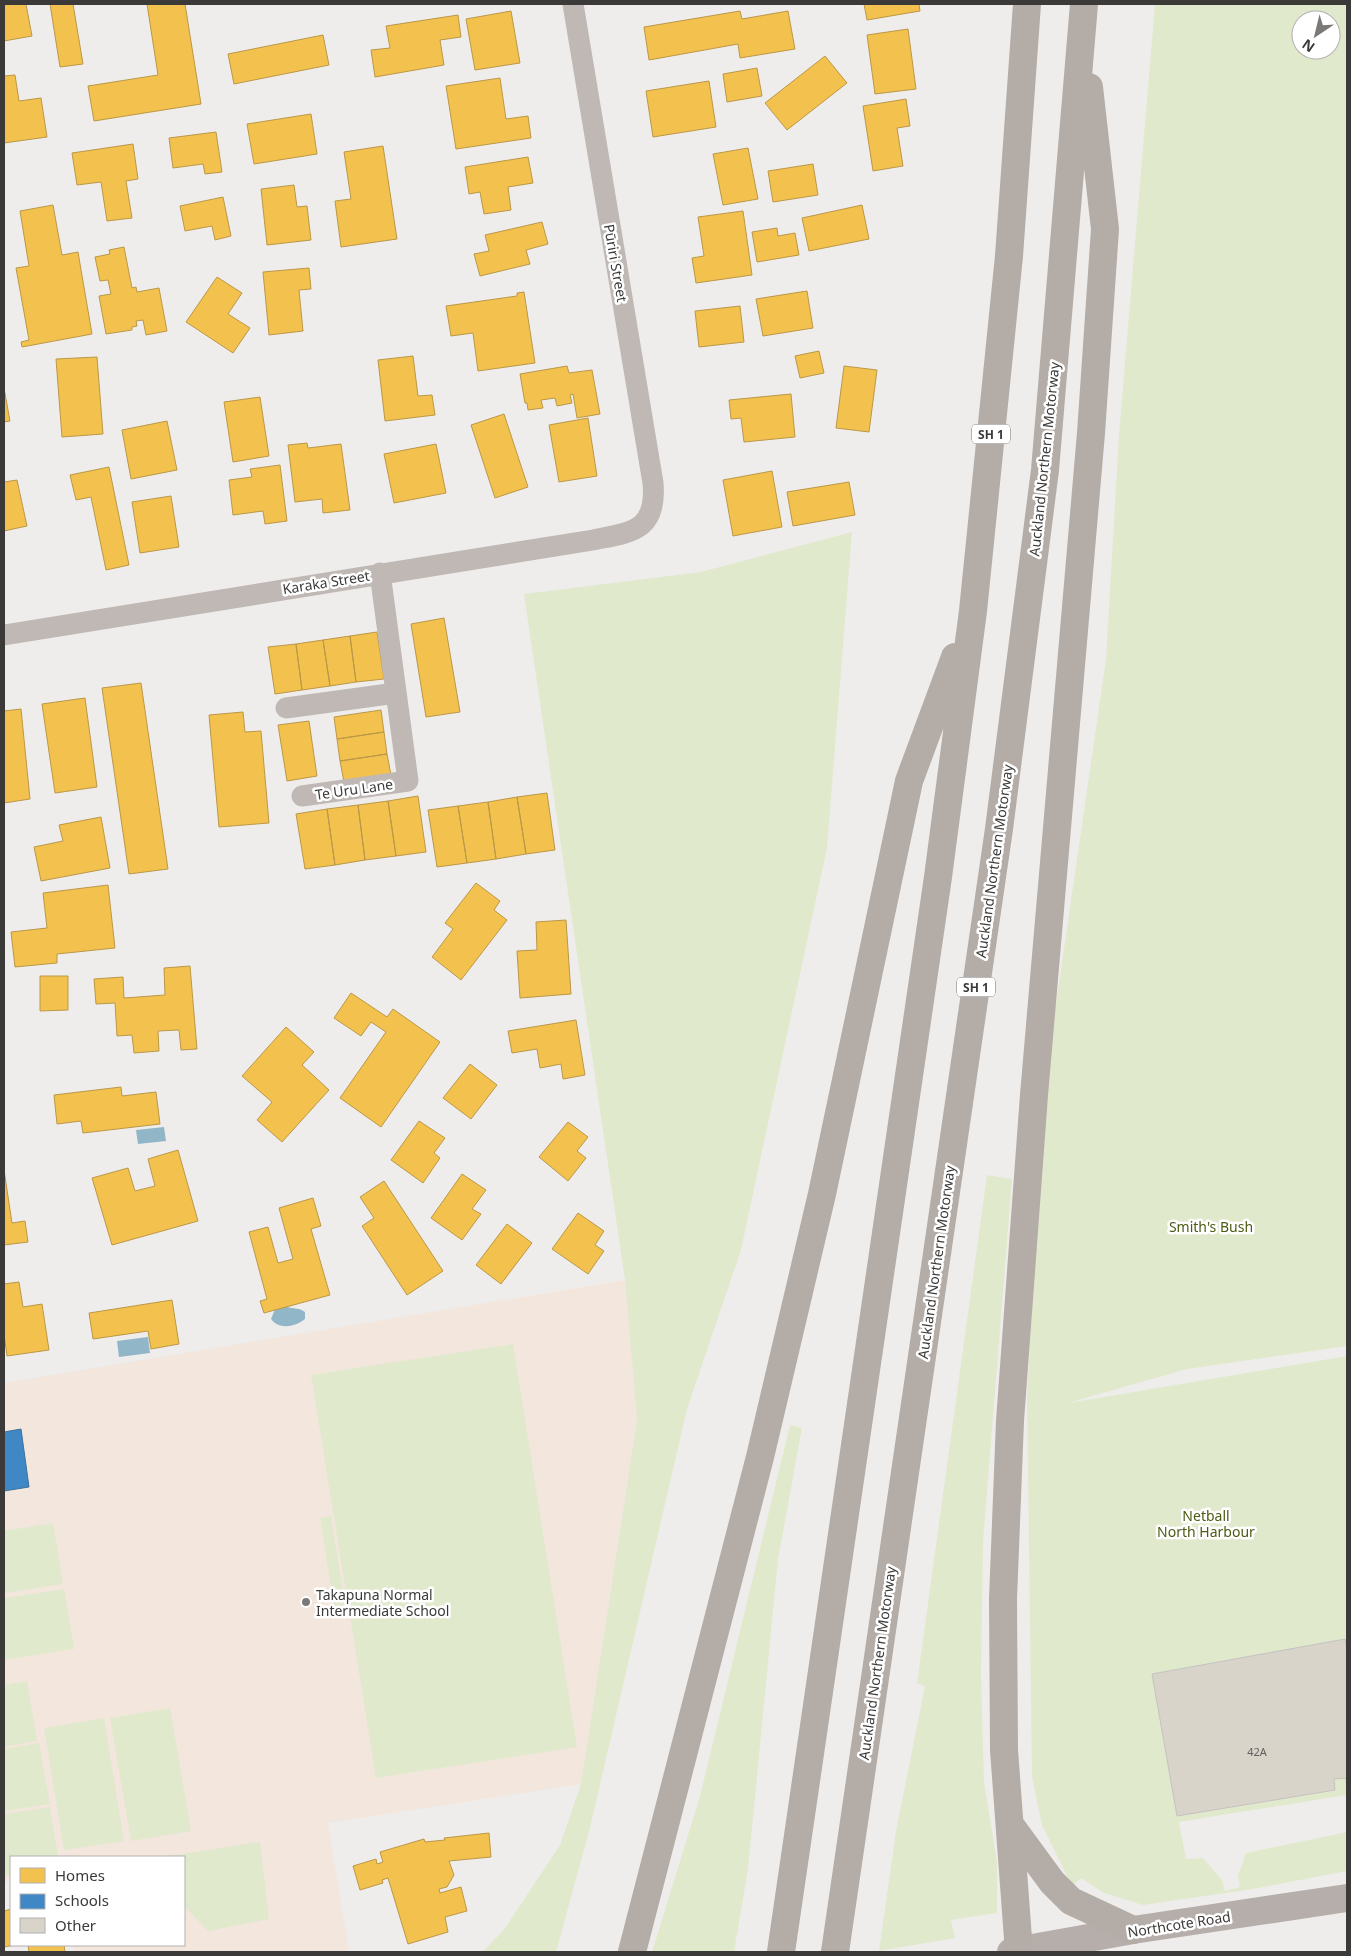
<svg xmlns="http://www.w3.org/2000/svg" width="1351" height="1956" viewBox="0 0 1351 1956" font-family="'Noto Sans',sans-serif">
<style>
.education{fill:#f2e6dd}
.green{fill:#e1e9cd;fill-rule:evenodd}
.water{fill:#91b6c7}
.homes{fill:#f2c14e;stroke:#bb9848}
.schools{fill:#3f88c5;stroke:#3e719b}
.building{fill:#d9d4ca;stroke:#c4c2c1}
.lines{fill:none;stroke-linecap:round;stroke-linejoin:round}
.street{stroke:#bfb8b5;stroke-width:21}
.secondary{stroke:#b6aeaa;stroke-width:28}
.highway{stroke:#b4aca7;stroke-width:28}
.poi-dot{fill:#7a7977;stroke:#fff;stroke-width:2}
.labels{text-anchor:middle;dominant-baseline:central;stroke-width:5;stroke-linejoin:round;paint-order:stroke}
.number-label{font-size:11px;fill:#62605d}
.shield{fill:#fff;stroke:#767574;stroke-width:1}
.shield-label{font-size:12px;font-weight:bold;fill:#3b3a39}
.street-label{font-size:14px;fill:#3b3a39;stroke:#fff}
.park-label{font-size:14px;fill:#4d5c13;stroke:#fff}
.poi-label{font-size:14px;fill:#3b3a39;stroke:#fff;text-anchor:start}
</style>
<rect width="100%" height="100%" fill="#efedeb"/>
<path class="education" d="M625,1280L637,1420L581,1784L328,1823L349,1952H74L73,1945H184V1857H11V1881L4,1882V1383Z"/>
<path class="green" d="M1155,4H1347V1346L1187,1369L1068,1403L1347,1356V1795L1179,1822L1186,1859L1203,1858L1222,1880L1225,1891L1240,1887L1238,1876L1246,1853L1347,1832V1871L1253,1889L1143,1905L1104,1893L1081,1878L1072,1886L1042,1825L1032,1777L1027,1398L1044,1087L1106,659L1119,435ZM1301,20H1331V50H1301Z
M852,532L827,848L741,1250L687,1409L590,1828L556,1952H482L503,1931L560,1845L581,1784L637,1420L625,1280L524,594L701,572Z
M987,1175L1012,1179L983,1542L981,1675L984,1782L997,1862V1913L951,1920L955,1938L879,1951L896,1831L925,1686L917,1683Z
M513,1344L577,1747L376,1778L311,1375Z
M790,1425L802,1428L778,1560L748,1869L734,1952H652L700,1796Z
M331,1516L346,1610L335,1612L320,1518Z
M53,1523L63,1584L4,1593V1531Z
M64,1589L74,1649L4,1660V1598Z
M27,1681L37,1741L4,1747V1685Z
M170,1708L191,1831L131,1841L110,1718Z
M104,1718L124,1841L64,1850L44,1728Z
M39,1743L50,1804L4,1811V1749Z
M50,1807L58,1857H11V1875L4,1876V1814Z
M260,1842L269,1919L208,1931L184,1906V1857H162Z"/>
<path class="water" d="M164,1127L166,1141L138,1144L136,1130Z
M281,1305C289,1309 299,1307 305,1312V1319C295,1327 279,1330 271,1319L276,1307Z
M148,1337L150,1353L119,1357L117,1341Z"/>
<path class="homes" d="M9,4H26L32,36L4,41V5Z
M50,4H73L83,64L60,67Z
M147,4H185L201,104L94,121L88,86L158,75Z
M864,4H919L920,11L867,20Z
M511,11L520,63L475,70L466,19Z
M740,11L742,19L788,11L795,49L740,58L738,44L649,60L644,27Z
M458,15L461,37L440,40L444,65L375,77L371,50L390,48L386,26Z
M908,29L916,89L875,94L867,35Z
M323,35L329,65L234,84L228,54Z
M825,56L847,83L787,130L765,103Z
M757,68L762,96L727,102L723,74Z
M15,75L19,101L41,98L47,137L4,143V76Z
M500,78L506,119L528,116L531,138L456,149L446,86Z
M709,81L716,127L653,137L646,91Z
M906,99L910,126L897,128L903,166L873,171L863,106Z
M311,114L317,154L254,164L247,124Z
M216,132L222,172L205,174L203,164L173,168L169,138Z
M133,144L138,179L126,181L132,218L107,221L101,182L77,185L72,153Z
M383,146L397,239L341,247L335,201L351,199L344,152Z
M748,148L758,199L723,205L713,154Z
M528,157L533,183L508,187L511,210L484,214L480,192L469,194L465,167Z
M813,164L818,195L773,202L768,171Z
M294,185L297,207L307,206L311,240L267,245L261,189Z
M223,197L231,236L215,240L212,226L185,231L180,206Z
M53,205L62,255L78,252L92,334L22,347L21,342L29,340L16,268L29,266L20,211Z
M862,205L869,239L809,251L802,218Z
M743,211L752,275L696,283L692,258L704,256L698,217Z
M542,222L548,244L526,250L530,264L480,276L474,254L489,251L485,235Z
M777,228L778,236L795,233L799,255L757,262L752,232Z
M124,247L132,288L136,287L137,292L159,288L167,331L146,335L143,320L136,321L137,326L132,327V330L106,334L99,296L111,294L108,280L100,281L95,257L110,254L109,250Z
M309,268L311,289L299,290L303,331L269,335L263,272Z
M217,277L242,293L228,314L250,328L233,353L186,322Z
M807,291L813,328L763,336L756,299Z
M524,292L535,363L478,371L473,333L451,336L446,306L517,296V293Z
M740,306L744,342L699,347L695,311Z
M819,351L824,373L800,378L795,356Z
M413,356L418,396L432,395L435,415L385,421L378,360Z
M97,357L103,434L62,437L56,359Z
M567,366L569,373L592,370L600,414L577,418L573,394L570,395L572,403L557,406L555,398L541,400L543,408L528,410L527,403H525L520,374Z
M844,366L877,370L869,432L836,428Z
M4,388L10,421L4,422Z
M791,394L795,437L744,442L741,418L731,419L729,400Z
M260,397L269,456L233,462L224,402Z
M504,414L528,487L495,498L471,425Z
M588,418L597,476L559,482L549,425Z
M167,421L177,470L131,479L122,430Z
M307,443L308,448L341,444L350,510L323,513L322,499L295,502L288,445Z
M436,444L446,493L394,503L384,454Z
M280,465L287,521L265,524L263,511L233,515L229,480L252,477L250,469Z
M109,467L129,565L106,570L91,497L76,500L70,475Z
M772,471L782,527L733,536L723,480Z
M17,480L27,526L4,531V482Z
M849,482L855,515L793,526L787,492Z
M171,496L179,547L140,553L132,502Z
M444,618L460,712L426,717L411,624Z
M377,632L384,679L356,682L350,636Z
M350,636L356,682L330,686L323,640Z
M323,640L330,686L302,690L296,644Z
M296,644L302,690L275,694L268,647Z
M141,683L168,869L129,874L102,688Z
M85,698L97,787L55,793L42,704Z
M21,709L30,799L4,803V711Z
M381,710L384,732L337,739L334,717Z
M243,712L245,732L261,731L269,823L219,827L209,715Z
M309,721L317,776L287,781L278,725Z
M384,732L387,754L340,761L337,739Z
M387,754L391,775L344,782L340,761Z
M547,793L555,850L526,854L517,797Z
M418,796L426,852L396,856L388,801Z
M517,797L526,854L496,859L488,802Z
M388,801L396,856L365,860L358,805Z
M488,802L496,859L467,863L458,806Z
M358,805L365,860L335,865L327,809Z
M458,806L467,863L437,867L428,810Z
M327,809L335,865L305,869L296,814Z
M101,817L110,868L41,881L34,847L63,841L59,825Z
M476,883L500,901L494,910L507,920L461,980L432,957L453,929L445,923Z
M108,885L115,948L57,954V963L15,967L11,932L47,928L43,893Z
M566,920L571,994L520,998L517,951L537,950L536,922Z
M190,966L197,1049L181,1050L179,1030L158,1031L159,1051L134,1053L132,1035L117,1036L115,1003L96,1004L94,979L123,977L124,998L165,995L164,968Z
M40,976H68V1010L40,1011Z
M351,993L387,1017L393,1009L440,1042L381,1127L340,1098L386,1032L371,1022L361,1036L334,1018Z
M576,1020L585,1075L563,1079L561,1064L540,1068L537,1049L512,1053L508,1031Z
M286,1027L314,1052L302,1065L329,1090L282,1142L257,1120L272,1102L242,1076Z
M470,1064L497,1085L471,1119L443,1098Z
M121,1087L122,1096L156,1092L160,1124L83,1133L81,1121L57,1124L54,1095Z
M419,1121L445,1138L434,1153L440,1158L423,1183L391,1160Z
M568,1122L588,1137L577,1151L586,1158L568,1181L539,1157Z
M178,1150L198,1221L112,1245L92,1178L128,1168L135,1191L155,1186L148,1159Z
M4,1170L12,1223L25,1221L28,1242L4,1245Z
M462,1174L486,1190L472,1209L481,1214L462,1240L431,1218Z
M384,1181L443,1271L407,1295L362,1226L374,1218L360,1197Z
M313,1198L321,1226L311,1229L330,1295L264,1313L260,1301L267,1299L249,1232L268,1227L278,1263L293,1259L279,1208Z
M578,1213L604,1231L595,1245L604,1251L588,1274L552,1249Z
M507,1224L532,1243L501,1284L476,1265Z
M19,1282L23,1307L42,1304L49,1350L7,1356L4,1334V1284Z
M172,1300L179,1344L151,1349L148,1331L93,1339L89,1313Z
M489,1833L491,1857L449,1861L454,1875L447,1887L439,1889L440,1893L461,1887L467,1911L445,1917L448,1932L408,1944L388,1878L382,1880L383,1883L360,1890L353,1866L376,1859L377,1864L383,1862L380,1852L424,1839L425,1842L445,1840L444,1838Z
M11,1909V1945H15L4,1947V1911Z
M28,1945H64L65,1952H29Z"/>
<path class="schools" d="M21,1429L29,1487L4,1491V1432Z"/>
<path class="building" d="M1345,1639L1347,1649V1795L1346,1778L1334,1779L1335,1790L1177,1816L1152,1674Z"/>
<g class="lines">
<path class="street" d="M4,635L593,540C632,532 657,531 653,483L573,4
M286,708L396,693
M302,796L408,781L380,573"/>
<path class="secondary" d="M1011,1952L1133,1930L1347,1898"/>
<path class="highway" d="M1011,1826L1052,1882L1071,1901L1133,1930
M632,1952L760,1457L822,1194L909,781L955,657
M781,1952L938,877L973,611L1009,256L1027,4
M835,1952L999,829L1045,470L1084,4
M1019,1952L1004,1750L1003,1599L1010,1421L1034,1095L1091,433L1105,229L1089,87"/>
</g>
<circle class="poi-dot" cx="306" cy="1602" r="5"/>
<g class="labels">
<g class="number-label">
<text x="1257" y="1751">42A</text>
</g>
<g class="shield">
<rect x="972" y="424.5" width="38" height="19" rx="4"/>
<rect x="957" y="977.5" width="38" height="19" rx="4"/>
</g>
<g class="shield-label">
<text x="991" y="434">SH 1</text>
<text x="976" y="987">SH 1</text>
</g>
<g class="street-label">
<text transform="translate(616 263) rotate(80)">Pūriri Street</text>
<text transform="translate(1044 459) rotate(-84)">Auckland Northern Motorway</text>
<text transform="translate(326 582) rotate(-9)">Karaka Street</text>
<text transform="translate(354 789) rotate(-8)">Te Uru Lane</text>
<text transform="translate(994 861) rotate(-82)">Auckland Northern Motorway</text>
<text transform="translate(936 1262) rotate(-82)">Auckland Northern Motorway</text>
<text transform="translate(877 1663) rotate(-82)">Auckland Northern Motorway</text>
<text transform="translate(1179 1924) rotate(-9)">Northcote Road</text>
</g>
<g class="park-label">
<text x="1211" y="1226">Smith's Bush</text>
<text x="1206" y="1515">Netball<tspan x="1206" dy="16">North Harbour</tspan></text>
</g>
<g class="poi-label">
<text x="316" y="1594">Takapuna Normal<tspan x="316" dy="16">Intermediate School</tspan></text>
</g>
</g>
<rect width="1351" height="1956" fill="none" stroke="#3b3a39" stroke-width="10"/>
<rect x="10" y="1856" width="175" height="90" fill="#ffffff" stroke="#b1b0b0"/>
<rect x="20" y="1868" width="25" height="15" fill="#f2c14e" stroke="#b1b0b0"/>
<text x="55" y="1881" font-size="15" fill="#3b3a39">Homes</text>
<rect x="20" y="1894" width="25" height="15" fill="#3f88c5" stroke="#b1b0b0"/>
<text x="55" y="1906" font-size="15" fill="#3b3a39">Schools</text>
<rect x="20" y="1918" width="25" height="15" fill="#d9d4ca" stroke="#b1b0b0"/>
<text x="55" y="1931" font-size="15" fill="#3b3a39">Other</text>
<g transform="translate(1316 35) rotate(215)"><circle r="24" fill="#ffffff" stroke="#b1b0b0"/>
<path d="M0-4L9 19L0 12L-9 19Z" fill="#7a7977"/>
<text y="-8" font-size="14" font-weight="bold" text-anchor="middle" fill="#3b3a39">N</text>
</g>
</svg>
